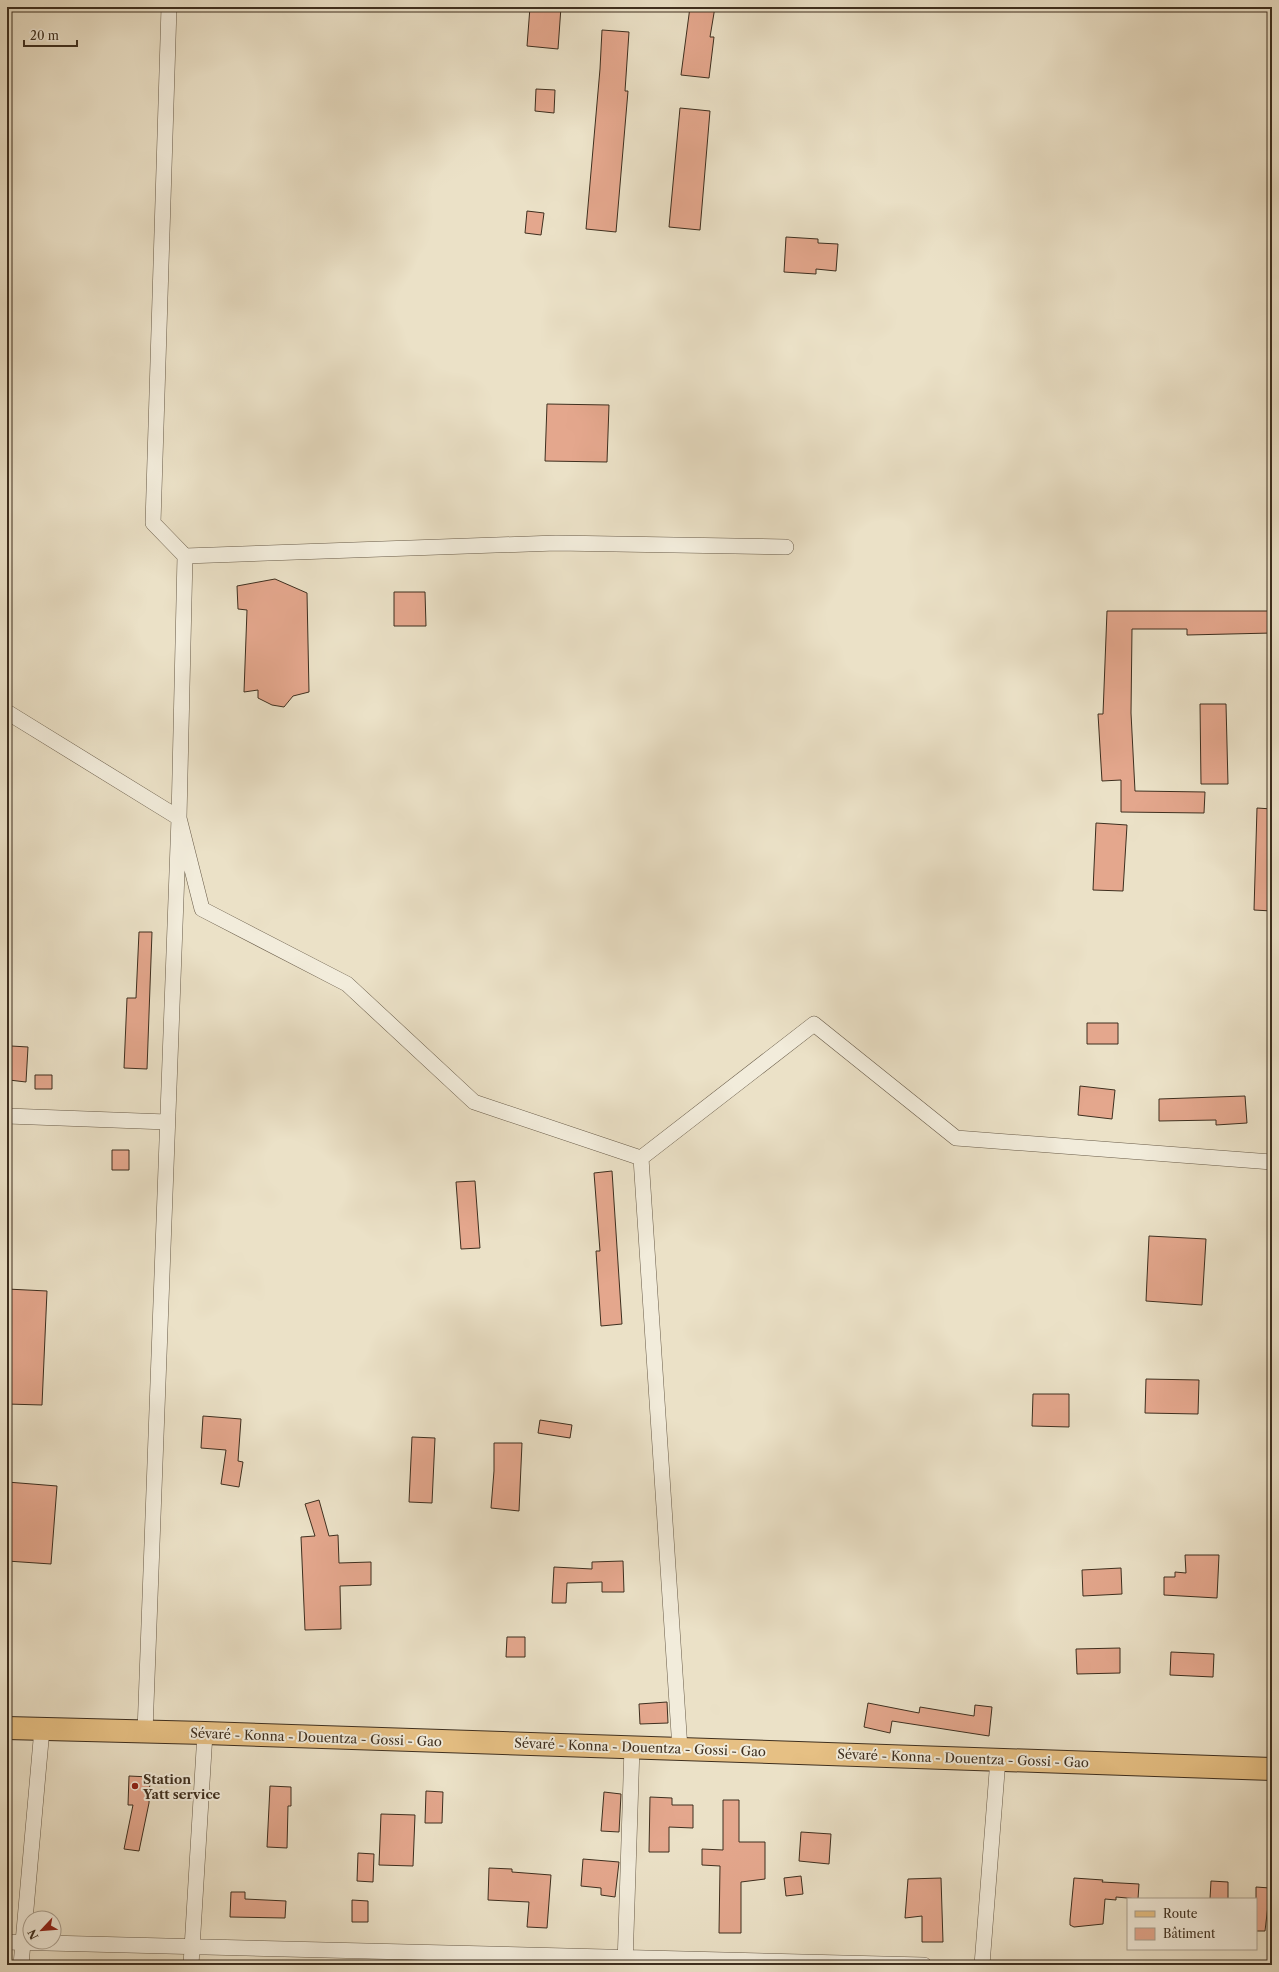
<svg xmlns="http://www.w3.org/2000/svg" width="1279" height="1972" viewBox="0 0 1279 1972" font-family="'Libre Caslon Text',serif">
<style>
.building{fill:#e4a78d;stroke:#3e2f1f}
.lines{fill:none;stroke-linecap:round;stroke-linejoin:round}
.street-casing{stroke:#695c49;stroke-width:16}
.primary-casing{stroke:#3e2f1f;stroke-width:24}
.street{stroke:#f2ecdb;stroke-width:15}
.primary{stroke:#e6c084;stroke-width:22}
.poi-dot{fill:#8f2418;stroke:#f2ecdb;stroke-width:1.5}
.labels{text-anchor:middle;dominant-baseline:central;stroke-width:4;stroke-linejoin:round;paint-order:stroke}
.street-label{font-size:13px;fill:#3e2f1f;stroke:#f2ecdb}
.poi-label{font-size:13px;font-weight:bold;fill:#3e2f1f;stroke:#f2ecdb;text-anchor:start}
</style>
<rect width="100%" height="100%" fill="#ebe1c7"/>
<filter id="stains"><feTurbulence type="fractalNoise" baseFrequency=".005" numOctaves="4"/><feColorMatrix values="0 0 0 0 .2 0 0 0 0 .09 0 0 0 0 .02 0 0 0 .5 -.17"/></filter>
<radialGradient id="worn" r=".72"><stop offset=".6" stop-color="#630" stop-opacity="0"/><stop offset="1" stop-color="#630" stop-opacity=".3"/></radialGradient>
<path class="building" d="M530,7H561L558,49L527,46Z
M690,7H715L710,37H714L709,78L681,75Z
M602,30L629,32L625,91H628L616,232L586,229L600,69Z
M536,89L555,90L554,113L535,111Z
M680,108L710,111L700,230L669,227Z
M527,211L544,213L541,235L525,233Z
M786,237L818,239V243L838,244L836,271L816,269V274L784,272Z
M547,404L609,405L607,462L545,461Z
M275,579L307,593L309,692L293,696L284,707L272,705L258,698V690L244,692L247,610L238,609L237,586Z
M394,592H425L426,626H394Z
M1107,611H1272V633L1187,635V629H1132L1131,713L1135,791L1205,792L1204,813L1121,812V780L1102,781L1098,714H1103Z
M1200,704H1226L1228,784H1201Z
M1257,808L1272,809V911L1254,910Z
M1096,823L1127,825L1123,891L1093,890Z
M139,932H152L147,1069L124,1068L127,998H136Z
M1087,1023H1118V1044H1087Z
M11,1046L28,1047L26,1082L9,1080Z
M35,1075H52V1089H35Z
M1080,1086L1115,1090L1112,1119L1078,1115Z
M1245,1096L1247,1123L1216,1125V1120L1159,1121V1099Z
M112,1150H129V1170H112Z
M612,1171L622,1324L601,1326L596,1251H600L594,1173Z
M475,1181L480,1248L461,1249L456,1182Z
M1149,1236L1206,1239L1202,1305L1146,1301Z
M7,1289L47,1291L42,1405L7,1404Z
M1146,1379L1199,1380L1198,1414L1145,1413Z
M1033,1394H1069V1427L1032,1426Z
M203,1416L241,1419L238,1461L243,1462L239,1487L221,1484L226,1450L201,1448Z
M540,1420L572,1425L570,1438L538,1433Z
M412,1437L435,1438L432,1503L409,1502Z
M494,1443H522L519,1511L491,1508L494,1471Z
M7,1482L57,1486L51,1564L7,1561Z
M319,1500L329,1536L338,1535L339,1563L371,1562V1585L340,1586L341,1629L305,1630L301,1537L315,1536L305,1504Z
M1185,1555H1219L1217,1598L1164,1595V1577H1175V1572L1186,1573Z
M623,1561L624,1592H602V1582L567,1583L566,1603H552L554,1567L592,1569V1562Z
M1121,1568L1122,1594L1083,1596L1082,1570Z
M507,1637H525V1657H506Z
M1120,1648V1673L1077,1674L1076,1649Z
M1171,1652L1214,1654L1213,1677L1170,1675Z
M667,1702L668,1723L640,1724L639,1704Z
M868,1703L919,1713L920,1707L974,1716L975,1705L992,1707L989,1736L892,1721L890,1733L864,1727Z
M129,1776L150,1777L149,1803L139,1851L124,1849L133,1805H128Z
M270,1786L291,1787V1806H288L287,1848L267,1847Z
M426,1791L443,1792L442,1823H425Z
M604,1792L621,1794L619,1832L601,1831Z
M650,1797L672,1798V1805H693V1828L669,1827V1852H649Z
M723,1800H739V1842H765V1879L741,1882V1933H719L720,1866L702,1865V1849L723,1850Z
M381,1814L415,1815L413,1866L379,1865Z
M801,1832L831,1834L829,1864L799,1861Z
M358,1853L374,1854L373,1882L357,1881Z
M583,1859L619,1862L615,1897L601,1895V1888L581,1886Z
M489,1868L512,1869V1872L551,1875L547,1928L527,1927L529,1902L488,1900Z
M801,1876L803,1894L786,1896L784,1878Z
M941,1878L943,1942H922V1916L905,1918L908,1879Z
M1074,1878L1103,1880L1102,1882L1139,1884L1138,1899L1116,1897V1900L1105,1899L1103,1924L1074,1927L1070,1925V1920Z
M1211,1881L1228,1882V1899H1210Z
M1256,1887L1270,1888L1265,1931H1256Z
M231,1892H245V1899L286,1901L285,1918L230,1917Z
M352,1900L368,1901V1922H352Z"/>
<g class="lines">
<defs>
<path id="street" d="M169,7L153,523L185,556
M7,712L179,818L202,909L347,984L474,1102L641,1158L680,1749
M7,1116L167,1122
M641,1158L814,1024L956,1138L1272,1162
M145,1732L179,818L185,556L556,543L786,547
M7,1942L924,1965
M21,1965L42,1729
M191,1965L205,1733
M625,1965L632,1747
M982,1965L998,1759"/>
<path id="primary" d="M7,1728L205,1733L1272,1769"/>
</defs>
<use href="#street" class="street-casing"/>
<use href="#primary" class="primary-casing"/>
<use href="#street" class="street"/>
<use href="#primary" class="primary"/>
</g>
<circle class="poi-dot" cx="135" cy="1786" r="4"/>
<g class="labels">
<g class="street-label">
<text transform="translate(316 1737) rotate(2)">Sévaré - Konna - Douentza - Gossi - Gao</text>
<text transform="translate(640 1747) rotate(2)">Sévaré - Konna - Douentza - Gossi - Gao</text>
<text transform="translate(963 1758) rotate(2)">Sévaré - Konna - Douentza - Gossi - Gao</text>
</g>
<g class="poi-label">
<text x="143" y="1779">Station<tspan x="143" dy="15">Yatt service</tspan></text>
</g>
</g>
<rect width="1279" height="1972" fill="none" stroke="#ebe1c7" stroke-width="24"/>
<rect x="8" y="8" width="1263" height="1956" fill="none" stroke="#3e2f1f" stroke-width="2"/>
<rect x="12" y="12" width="1255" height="1948" fill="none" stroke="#3e2f1f"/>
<rect x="1127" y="1898" width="130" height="52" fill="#f2ecdb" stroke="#aaa090"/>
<rect x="1135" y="1911" width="20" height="6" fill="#e6c084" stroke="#aaa090"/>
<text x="1163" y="1918" font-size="12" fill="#3e2f1f">Route</text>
<rect x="1135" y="1928" width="20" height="12" fill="#e4a78d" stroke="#aaa090"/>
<text x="1163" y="1938" font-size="12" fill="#3e2f1f">Bâtiment</text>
<g transform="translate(42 1930) rotate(244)"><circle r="19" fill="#f2ecdb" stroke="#aaa090"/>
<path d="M0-3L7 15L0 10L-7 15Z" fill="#8f2418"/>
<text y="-6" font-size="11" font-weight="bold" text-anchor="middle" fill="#3e2f1f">N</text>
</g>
<path d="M24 40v6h53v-6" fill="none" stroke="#3e2f1f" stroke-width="2"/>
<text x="30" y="40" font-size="12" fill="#3e2f1f" stroke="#f2ecdb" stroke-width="3" paint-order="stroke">20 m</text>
<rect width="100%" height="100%" filter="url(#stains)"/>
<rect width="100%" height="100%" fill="url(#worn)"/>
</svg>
